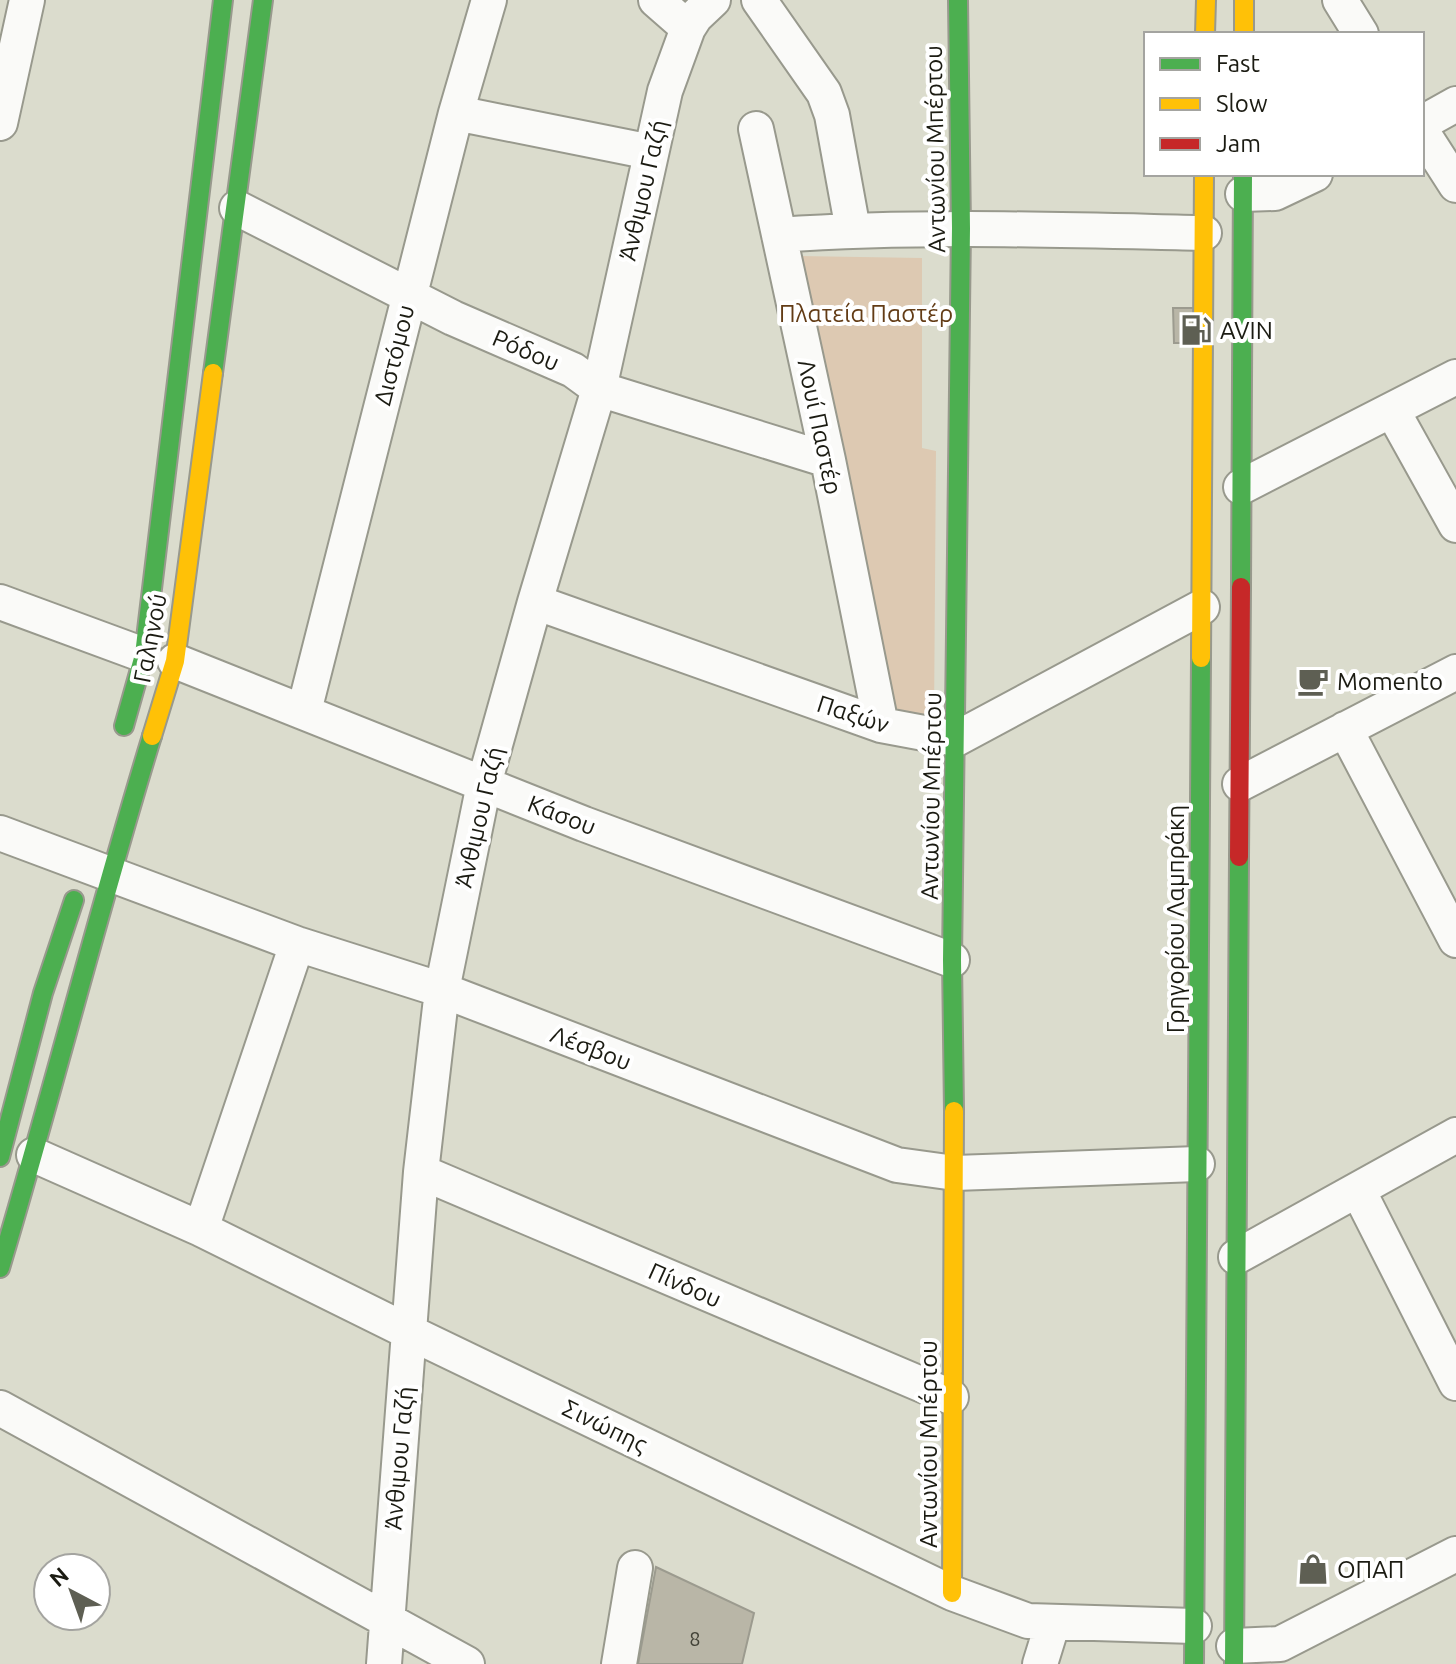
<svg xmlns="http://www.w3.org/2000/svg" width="1456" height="1664" viewBox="0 0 1456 1664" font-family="Ubuntu,sans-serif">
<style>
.green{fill:#ddc9b2}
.building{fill:#b9b6a7;stroke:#9c9b8f;stroke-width:2}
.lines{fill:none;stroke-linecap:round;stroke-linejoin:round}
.street-casing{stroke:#98998d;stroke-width:38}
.fast-casing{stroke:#98998d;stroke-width:22}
.slow-casing{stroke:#98998d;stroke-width:22}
.jam-casing{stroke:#98998d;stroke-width:22}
.street{stroke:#fafaf8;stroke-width:34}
.fast{stroke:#4caf50;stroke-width:18}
.slow{stroke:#ffc107;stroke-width:18}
.jam{stroke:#c62828;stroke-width:18}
.labels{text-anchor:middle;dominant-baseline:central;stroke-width:8;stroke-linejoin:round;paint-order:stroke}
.number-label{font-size:20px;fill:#424237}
.street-label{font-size:24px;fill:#1b1b12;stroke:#fff}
.park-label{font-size:24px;fill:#633c16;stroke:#fff}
.poi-label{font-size:24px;fill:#1b1b12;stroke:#fff;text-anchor:start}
</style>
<rect width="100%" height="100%" fill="#dbdccd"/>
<path class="green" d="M798,256L922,258V448L936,451L934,719L888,715Z"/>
<path class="building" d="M1173,308H1198V343H1174Z
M656,1567L754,1613L742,1664H638Z"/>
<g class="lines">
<defs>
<path id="street" d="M656,0L688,28
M759,0L824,93L832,115L853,230
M1340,0L1361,34
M456,113L651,152
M0,123L27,0
M1422,123L1456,104
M756,129L828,460L881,725
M1422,132L1456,185
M1243,194L1275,193L1315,174
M237,208L453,318L573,370L599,389L828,460
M779,235C921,225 1062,230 1204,233
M1392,410L1456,525
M1241,487L1456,377
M0,602L144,655
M535,602L881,725L956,739L1202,607
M175,661L584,824L952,960
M304,711L456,113L489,0
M1345,729L1456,940
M1240,784L1456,672
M0,833L297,944L442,990L897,1165L955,1173L1197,1164
M34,1155L201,1229L409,1332L952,1593L1028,1621L1194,1626
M421,1172L951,1397
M1358,1190L1456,1383
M201,1229L297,944
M1236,1257L1456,1135
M0,1408L467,1664
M1234,1646L1280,1644L1456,1554
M384,1664L421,1172L442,990L484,784L535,602L599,389L665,91L688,28L695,17L713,0
M619,1664L635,1568
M1040,1664L1053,1622"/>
<path id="fast" d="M213,373L263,0
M1241,587L1243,174
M124,726L144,655L223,0
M954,1111L952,960L961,228L958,0
M0,1157L43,993L74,900
M0,1268C53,1091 98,912 152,736
M1194,1664L1201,658
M1234,1664L1239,857"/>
<path id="slow" d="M1244,0V34
M1205,34L1206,0
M1201,658L1204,174
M152,736L175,661L213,373
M952,1593L954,1111"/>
<path id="jam" d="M1239,857L1241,587"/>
</defs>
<use href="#street" class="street-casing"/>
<use href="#fast" class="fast-casing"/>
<use href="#slow" class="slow-casing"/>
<use href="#jam" class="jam-casing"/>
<use href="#street" class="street"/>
<use href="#fast" class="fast"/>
<use href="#slow" class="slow"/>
<use href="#jam" class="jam"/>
</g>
<defs>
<symbol id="fuel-bare" viewBox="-9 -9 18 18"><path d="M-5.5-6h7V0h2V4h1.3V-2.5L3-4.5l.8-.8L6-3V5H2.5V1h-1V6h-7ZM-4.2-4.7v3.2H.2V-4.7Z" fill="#5e5f53" stroke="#fff" stroke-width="2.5" paint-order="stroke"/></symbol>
<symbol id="cafe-bare" viewBox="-9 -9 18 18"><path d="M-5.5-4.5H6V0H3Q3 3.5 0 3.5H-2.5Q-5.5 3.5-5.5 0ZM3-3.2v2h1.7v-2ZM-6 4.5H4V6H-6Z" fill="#5e5f53" stroke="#fff" stroke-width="2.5" paint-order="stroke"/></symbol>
<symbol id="shop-bare" viewBox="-9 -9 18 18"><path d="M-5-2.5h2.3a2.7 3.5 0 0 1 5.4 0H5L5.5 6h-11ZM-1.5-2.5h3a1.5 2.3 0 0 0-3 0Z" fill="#5e5f53" stroke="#fff" stroke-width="2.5" paint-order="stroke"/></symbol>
</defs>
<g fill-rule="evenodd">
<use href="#fuel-bare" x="1174" y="308" width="44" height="44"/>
<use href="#cafe-bare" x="1291" y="659" width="44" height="44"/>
<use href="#shop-bare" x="1291" y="1547" width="44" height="44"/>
</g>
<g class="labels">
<g class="number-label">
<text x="695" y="1638">8</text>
</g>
<g class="street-label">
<text transform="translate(935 149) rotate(-91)">Αντωνίου Μπέρτου</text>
<text transform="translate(643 190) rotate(-77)">Άνθιμου Γαζή</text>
<text transform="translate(526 350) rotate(23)">Ρόδου</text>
<text transform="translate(394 355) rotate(-76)">Διστόμου</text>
<text transform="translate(820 427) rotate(78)">Λουί Παστέρ</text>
<text transform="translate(150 638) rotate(-79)">Γαληνού</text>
<text transform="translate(853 714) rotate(18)">Παξών</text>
<text transform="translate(931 796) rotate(-89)">Αντωνίου Μπέρτου</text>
<text transform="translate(562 815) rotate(21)">Κάσου</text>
<text transform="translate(479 817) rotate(-77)">Άνθιμου Γαζή</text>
<text transform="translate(1175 919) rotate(-90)">Γρηγορίου Λαμπράκη</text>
<text transform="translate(591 1048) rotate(21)">Λέσβου</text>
<text transform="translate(685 1285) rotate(24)">Πίνδου</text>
<text transform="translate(605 1426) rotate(26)">Σινώπης</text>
<text transform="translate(928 1444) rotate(-90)">Αντωνίου Μπέρτου</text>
<text transform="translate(399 1458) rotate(-85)">Άνθιμου Γαζή</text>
</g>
<g class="park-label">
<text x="866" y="313">Πλατεία Παστέρ</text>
</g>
<g class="poi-label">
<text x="1220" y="330">AVIN</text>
<text x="1337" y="681">Momento</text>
<text x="1337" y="1569">ΟΠΑΠ</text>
</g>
</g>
<rect x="1144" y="32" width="280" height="144" fill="#ffffff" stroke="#a4a4a0" stroke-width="2"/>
<rect x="1160" y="58" width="40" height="12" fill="#4caf50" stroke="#a4a4a0" stroke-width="2"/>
<text x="1216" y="72" font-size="24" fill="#1b1b12">Fast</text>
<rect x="1160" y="98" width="40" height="12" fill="#ffc107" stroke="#a4a4a0" stroke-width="2"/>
<text x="1216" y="112" font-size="24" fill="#1b1b12">Slow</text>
<rect x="1160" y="138" width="40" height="12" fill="#c62828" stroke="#a4a4a0" stroke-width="2"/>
<text x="1216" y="152" font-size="24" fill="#1b1b12">Jam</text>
<g transform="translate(72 1592) rotate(319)"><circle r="38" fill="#ffffff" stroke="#a4a4a0" stroke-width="2"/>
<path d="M0-6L14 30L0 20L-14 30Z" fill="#5e5f53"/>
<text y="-12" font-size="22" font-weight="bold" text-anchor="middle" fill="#1b1b12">N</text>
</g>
</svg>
